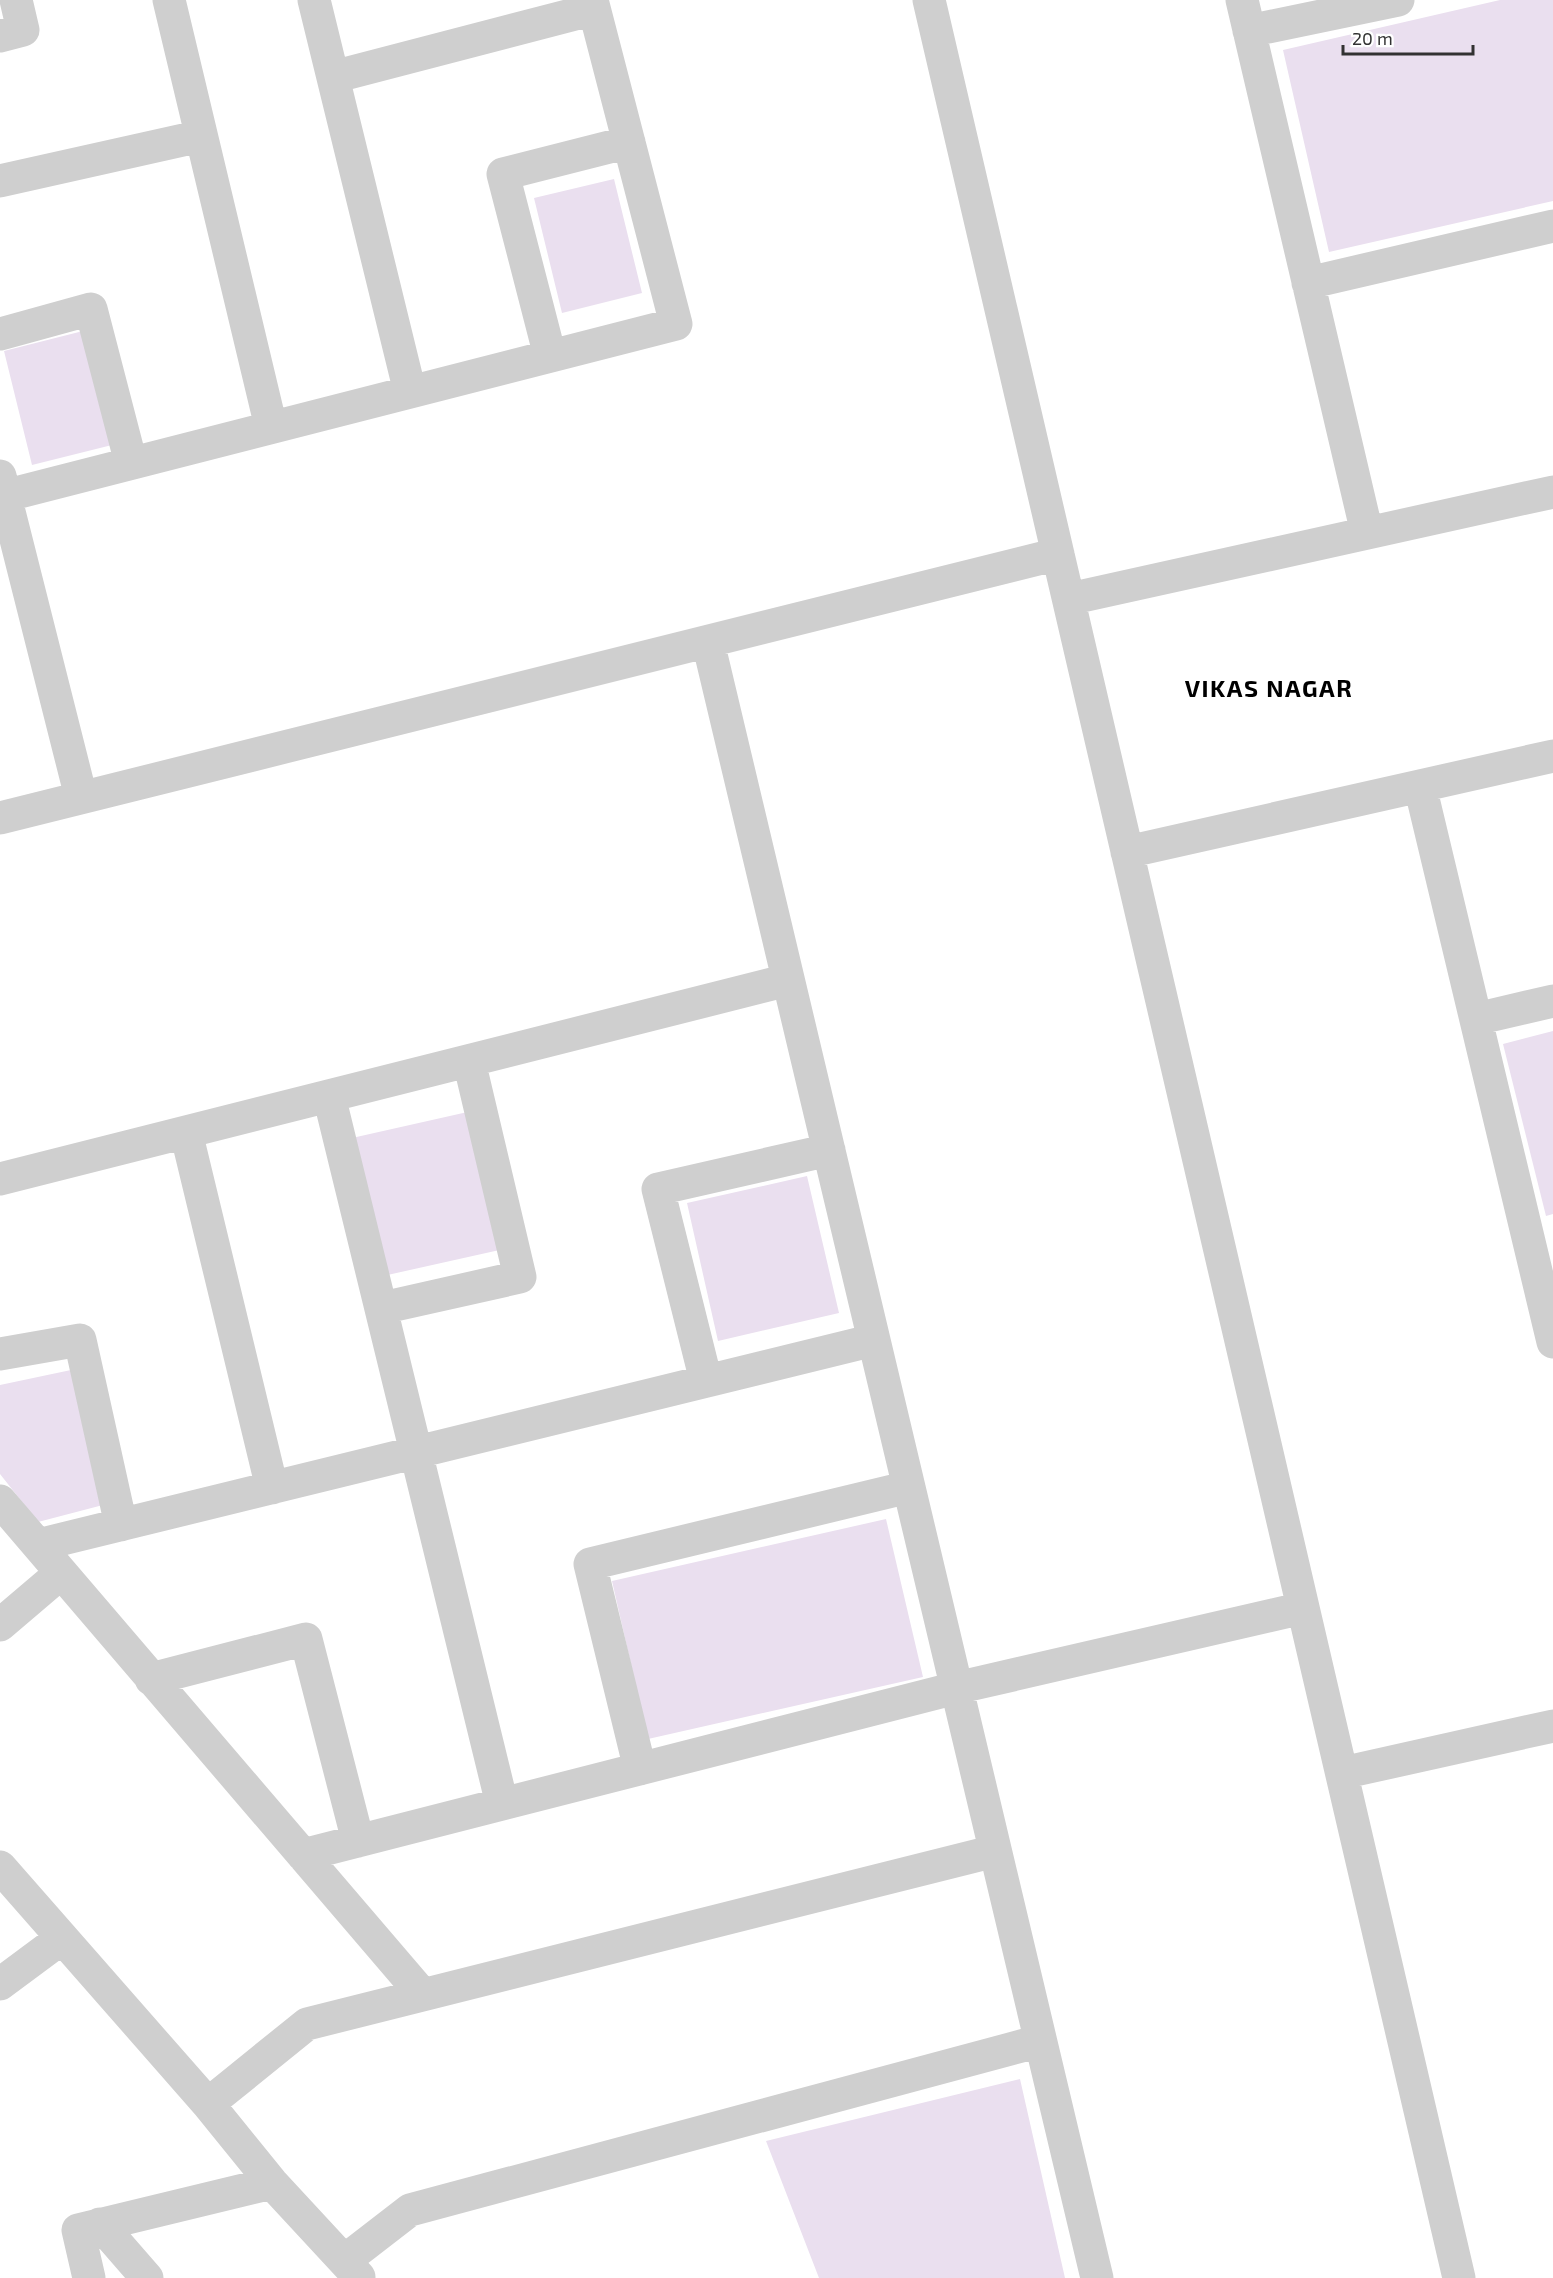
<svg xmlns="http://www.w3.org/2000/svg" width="1553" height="2278" viewBox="0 0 1553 2278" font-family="'Exo 2',sans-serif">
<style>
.green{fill:#eadfef}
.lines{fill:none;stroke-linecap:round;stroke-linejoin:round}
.minor{stroke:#cfcfcf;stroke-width:33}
.labels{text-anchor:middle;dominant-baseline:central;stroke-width:6;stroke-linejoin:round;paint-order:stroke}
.district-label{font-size:24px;font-weight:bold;letter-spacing:1.5px;fill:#000;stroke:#fff}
</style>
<rect width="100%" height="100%" fill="#fff"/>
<path class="green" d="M1500,0H1553V201L1329,252L1283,50Z
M614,179L642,293L562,313L534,198Z
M83,331L112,445L32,465L4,351Z
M1553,1031V1214L1546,1216L1503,1044Z
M472,1111L504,1249L383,1276L352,1138Z
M807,1176L839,1313L718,1341L687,1203Z
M71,1370L103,1505L38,1522L0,1474V1385Z
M886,1519L923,1677L648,1739L612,1581Z
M1020,2079L1065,2278H819L766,2141Z"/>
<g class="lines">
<path class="minor" d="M169,0L271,427
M314,0L410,392
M929,0L1459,2278
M1242,0L1367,533
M1249,31L1398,0
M0,36L23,30L16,0
M333,77L594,9
M0,181L201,136
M1308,283L1553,226
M0,334L91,309L131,463
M550,356L503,174L629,142
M0,476L81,797
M0,497L676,324L592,0
M1069,599L1553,492
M708,642L1097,2278
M1420,786L1553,1342
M0,818L1058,554
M1127,852L1553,756
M1476,1019L1553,1001
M329,1096L502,1804
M186,1132L272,1488
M0,1179L788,980
M382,1308L520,1277L469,1061
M0,1354L80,1340L121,1525
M706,1381L658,1189L829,1150
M0,1501L422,1994
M38,1545L874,1340
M0,1625L61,1573
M151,1679L306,1639L358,1841
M640,1769L590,1564L909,1487
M1342,1773L1553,1726
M303,1855L956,1688L1303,1608
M0,1867L208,2104L272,2183L359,2277
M0,1984L62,1938
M208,2104L307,2024L995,1851
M100,2224L147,2278
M344,2261L410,2210L1040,2041
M89,2278L78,2230L272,2183"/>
</g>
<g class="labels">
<g class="district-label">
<text x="1269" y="687">VIKAS NAGAR</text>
</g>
</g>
<path d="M1343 45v9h130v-9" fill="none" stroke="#323232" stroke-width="3"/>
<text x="1352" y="45" font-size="18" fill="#323232" stroke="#ffffff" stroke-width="4.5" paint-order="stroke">20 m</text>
</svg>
